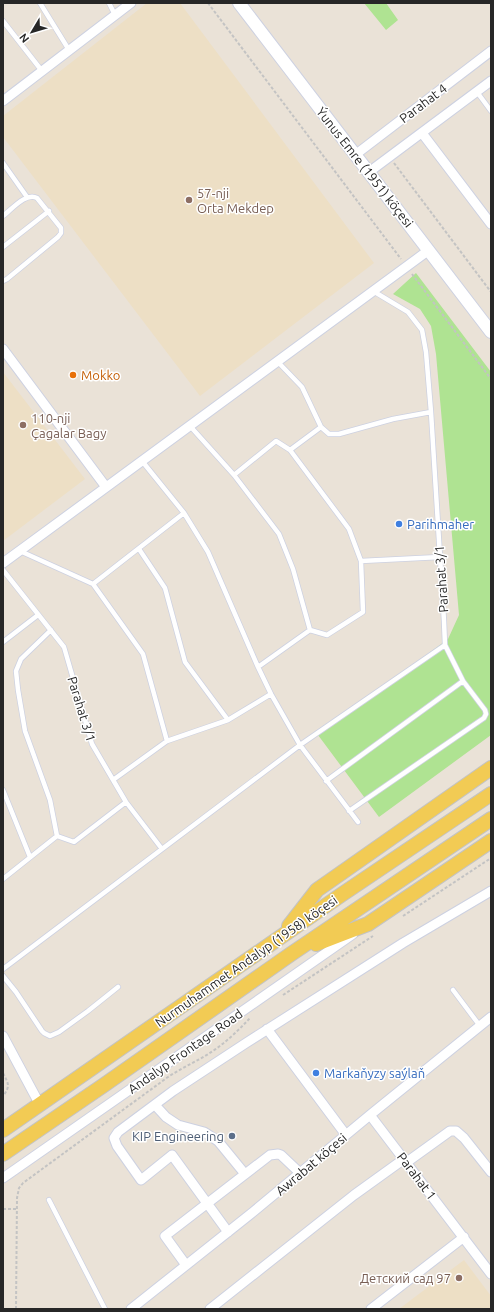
<svg xmlns="http://www.w3.org/2000/svg" width="494" height="1312" viewBox="0 0 494 1312" font-family="Ubuntu,sans-serif">
<style>
.education{fill:#eddfc5}
.green{fill:#afe392}
.lines{fill:none;stroke-linecap:round;stroke-linejoin:round}
.lane-casing{stroke:#cdd1e1;stroke-width:6}
.street-casing{stroke:#cdd1e1;stroke-width:11}
.secondary-casing{stroke:#cdd1e1;stroke-width:14}
.primary-casing{stroke:#c3c3c3;stroke-width:16}
.path{stroke:#c3c3c3;stroke-width:2;stroke-dasharray:3 2;stroke-linecap:butt}
.lane{stroke:#fff;stroke-width:4.5}
.street{stroke:#fff;stroke-width:9}
.secondary{stroke:#fff;stroke-width:12}
.primary{stroke:#f2cb54;stroke-width:14}
.education-dot{fill:#8d6e63;stroke:#fff;stroke-width:1.5}
.food-dot{fill:#e8710a;stroke:#fff;stroke-width:1.5}
.shop-dot{fill:#3f7fe0;stroke:#fff;stroke-width:1.5}
.service-dot{fill:#5c6f8a;stroke:#fff;stroke-width:1.5}
.labels{text-anchor:middle;dominant-baseline:central;stroke-width:3;stroke-linejoin:round;paint-order:stroke}
.street-label{font-size:13px;fill:#272727;stroke:#fff}
.education-label{font-size:13px;fill:#785e54;stroke:#fff;text-anchor:start}
.food-label{font-size:13px;fill:#c56008;stroke:#fff;text-anchor:start}
.shop-label{font-size:13px;fill:#366cbe;stroke:#fff;text-anchor:start}
.service-label{font-size:13px;fill:#4e5e75;stroke:#fff;text-anchor:end}
</style>
<rect width="100%" height="100%" fill="#eae2d7"/>
<path class="education" d="M147,3H180L374,263L200,396L3,137V116Z
M3,372L85,479L3,541Z
M464,1260L491,1296V1309H399Z"/>
<path class="green" d="M364,3H386L398,20L386,30Z
M416,273L491,372V735L379,817L318,735L448,639L459,615L436,354L431,326L420,309L393,294Z"/>
<g class="lines">
<defs>
<path id="lane" d="M40,3L69,50
M109,3L115,15
M3,21L42,71
M477,92L491,111
M3,163L27,197
M3,216C12,209 26,192 37,198L61,228V233L58,237L7,279L3,281
M3,247L49,211
M190,426L234,475L279,534L293,569L310,630
M321,427L329,434H339L393,419L431,412
M142,461L184,513L208,552L258,667L271,694L300,745L358,822
M234,475L276,441L290,450
M139,549L165,588L185,662L228,720
M20,551L93,584L184,513
M361,561L440,557
M3,570L64,647L92,744L126,802L162,849
M93,584L143,654L167,741
M51,630L21,659L16,671L18,690L25,731L50,800L57,836
M3,642L38,615
M258,667L310,630L327,635L363,612L361,561L349,529L290,450L321,427L302,387L277,361
M113,780L167,741L228,720L271,694
M326,781L463,681L445,645
M3,790L30,857
M349,811L484,718L486,714L485,710L463,681
M3,879L57,836L74,842L126,802
M3,969L300,745L445,645L444,621L431,412L426,352L422,330L408,312L373,291
M3,976L16,992L42,1031L44,1033L50,1036L59,1032L88,1011L118,987
M453,990L480,1026
M49,1200L105,1309"/>
<path id="street" d="M3,101L131,3
M422,133L491,224
M355,155L491,51
M369,172L491,81
M3,349L106,487
M3,563L429,250
M267,1029L346,1135
M3,1036L40,1105
M155,1105L166,1117L178,1125L204,1132L218,1141L245,1174
M370,1115L491,1274
M407,1162L450,1131H456L464,1138L491,1172
M3,1178L353,934
M228,1232L172,1155L141,1180L117,1146L114,1138L118,1132L173,1091L246,1043L403,943L491,891
M186,1265L165,1236L270,1155L278,1154L281,1155L300,1173
M131,1309L253,1212L370,1115L491,1017
M210,1309L354,1195L404,1159
M371,1309L464,1237"/>
<path id="secondary" d="M239,3L491,332"/>
<path id="primary" d="M289,926L317,890L491,768
M316,944L368,924L491,841
M3,1130L341,895L491,794
M3,1154L104,1085L291,954L491,819"/>
</defs>
<use href="#lane" class="lane-casing"/>
<use href="#street" class="street-casing"/>
<use href="#secondary" class="secondary-casing"/>
<use href="#primary" class="primary-casing"/>
<path class="path" d="M208,3L401,259
M394,163L491,292
M412,274L491,379
M403,916L491,858
M283,995L373,936
M3,1073C8,1083 11,1086 3,1096
M3,1209H17
M16,1309L17,1198L19,1188L23,1183L168,1077C180,1069 193,1063 205,1056C222,1046 237,1032 250,1018"/>
<use href="#lane" class="lane"/>
<use href="#street" class="street"/>
<use href="#secondary" class="secondary"/>
<use href="#primary" class="primary"/>
</g>
<g class="education-dot">
<circle cx="189" cy="200" r="4"/>
<circle cx="23" cy="425" r="4"/>
<circle cx="459" cy="1278" r="4"/>
</g>
<circle class="food-dot" cx="73" cy="375" r="4"/>
<g class="shop-dot">
<circle cx="399" cy="524" r="4"/>
<circle cx="316" cy="1073" r="4"/>
</g>
<circle class="service-dot" cx="232" cy="1136" r="4"/>
<g class="labels">
<g class="street-label">
<text transform="translate(423 103) rotate(-37)">Parahat 4</text>
<text transform="translate(365 167) rotate(52)">Ýunus Emre (1951) köçesi</text>
<text transform="translate(441 579) rotate(-94)">Parahat 3/1</text>
<text transform="translate(82 709) rotate(73)">Parahat 3/1</text>
<text transform="translate(246 961) rotate(-35)">Nurmuhammet Andalyp (1958) köçesi</text>
<text transform="translate(185 1051) rotate(-35)">Andalyp Frontage Road</text>
<text transform="translate(311 1164) rotate(-40)">Awrabat köçesi</text>
<text transform="translate(417 1176) rotate(53)">Parahat 1</text>
</g>
<g class="education-label">
<text x="197" y="193">57-nji<tspan x="197" dy="15">Orta Mekdep</tspan></text>
<text x="31" y="418">110-nji<tspan x="31" dy="15">Çagalar Bagy</tspan></text>
<text x="451" y="1278" text-anchor="end">Детский сад 97</text>
</g>
<g class="food-label">
<text x="81" y="375">Mokko</text>
</g>
<g class="shop-label">
<text x="407" y="524">Parihmaher</text>
<text x="324" y="1073">Markaňyzy saýlaň</text>
</g>
<g class="service-label">
<text x="224" y="1136">KIP Engineering</text>
</g>
</g>
<rect width="494" height="1312" fill="none" stroke="#272727" stroke-width="8"/>
<g transform="translate(32 32) rotate(232)" stroke="#ffffff" stroke-width="3" paint-order="stroke">
<path d="M0-3L7 15L0 10L-7 15Z" fill="#272727"/>
<text y="-6" font-size="11" font-weight="bold" text-anchor="middle" fill="#272727">N</text>
</g>
</svg>
